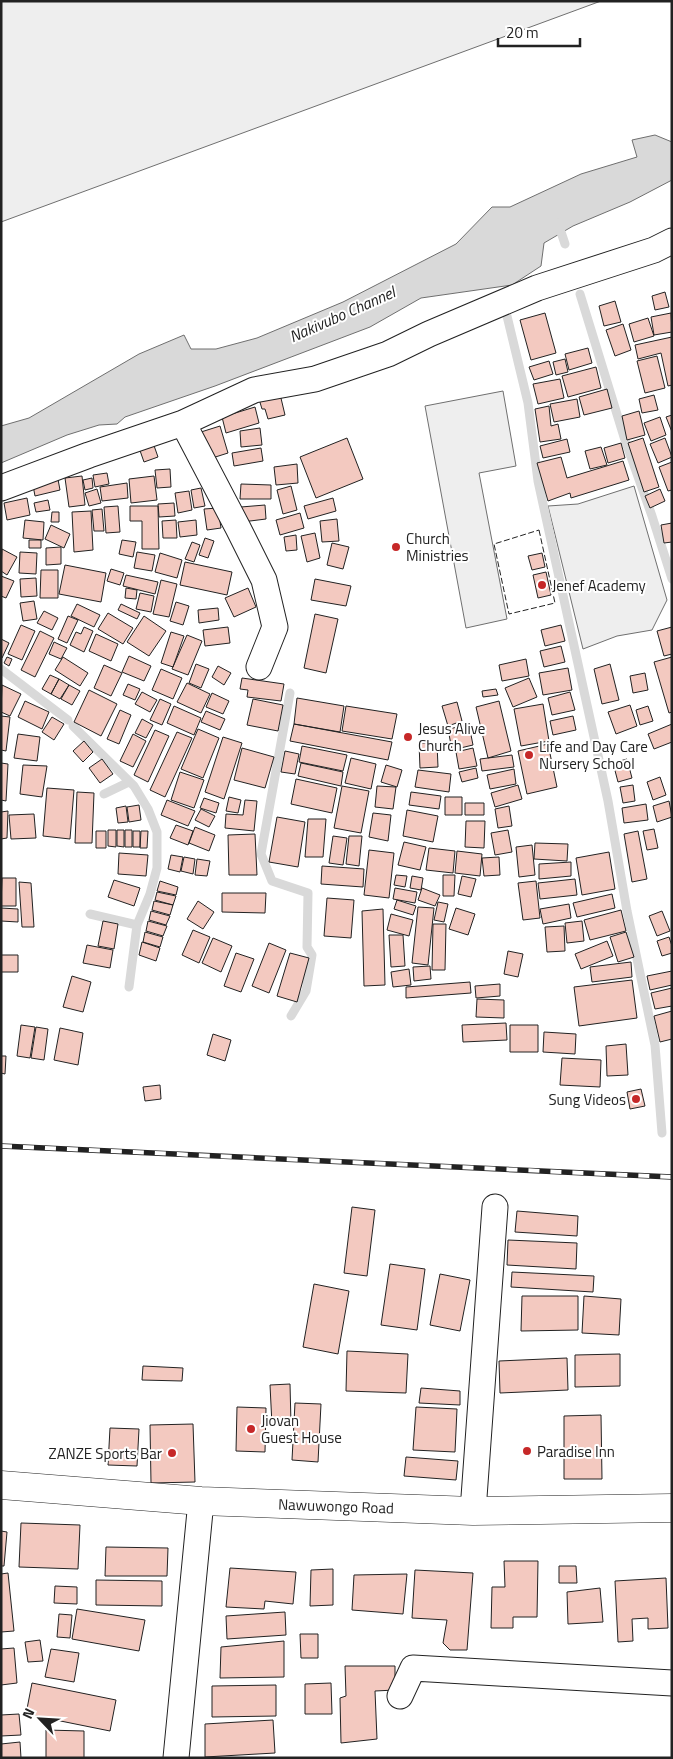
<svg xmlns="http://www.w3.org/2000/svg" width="673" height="1759" viewBox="0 0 673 1759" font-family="'Titillium Web',sans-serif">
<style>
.green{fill:#eee;stroke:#6f6f6f}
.water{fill:#d9d9d9;stroke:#6f6f6f}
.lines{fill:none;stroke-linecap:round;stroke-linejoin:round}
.stream{stroke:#d9d9d9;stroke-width:9}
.building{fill:#f3c9c0;stroke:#222}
.street-casing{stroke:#222;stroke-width:27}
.secondary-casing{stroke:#222;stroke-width:29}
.street{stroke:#fff;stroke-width:25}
.secondary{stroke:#fff;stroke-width:28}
.rail-casing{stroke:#222;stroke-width:5.5}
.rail{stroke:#fff;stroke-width:4;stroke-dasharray:11;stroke-linecap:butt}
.fence{stroke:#222;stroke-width:1;stroke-dasharray:6 2.5;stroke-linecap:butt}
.poi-dot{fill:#c62828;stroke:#fff;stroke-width:2}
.labels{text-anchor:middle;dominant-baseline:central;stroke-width:4;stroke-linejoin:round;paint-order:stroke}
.poi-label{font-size:15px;fill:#222;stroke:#fff;text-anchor:start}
.street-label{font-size:15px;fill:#222;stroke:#fff}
.water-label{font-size:16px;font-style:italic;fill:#222;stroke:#fff}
</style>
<rect width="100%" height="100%" fill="#fff"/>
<path class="green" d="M1,1H601L1,222Z
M503,391L516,466L479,473L507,619L466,628L425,406Z
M634,486L667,600L652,630L617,636L583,649L548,506L578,504Z"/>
<path class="water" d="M655,135L672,142V180L630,202L573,226L544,243L541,266L512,285L421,298L370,327L215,386L125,417L117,424L99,425L67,435L1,463V426L29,418L139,354L184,335L191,349H216L257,338L343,302L456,244L492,207H510L581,174L637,157L632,140Z"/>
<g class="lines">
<path class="stream" d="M558,223L565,244
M580,294L624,437L652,516L672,579
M507,316L528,403L538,481L608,801L627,911L655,1045L662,1133
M1,669L68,720
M290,693L261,854L272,881L308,893L307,947L312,955L306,991L291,1016
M73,726L134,786L148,809L157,832V868L150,894L137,925L129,987
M104,794L129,782
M90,914L137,925"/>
</g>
<path class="building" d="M665,292L669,307L655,310L652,296Z
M615,301L621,322L604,326L599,306Z
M545,313L556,353L531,360L520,320Z
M671,313L672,332L654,335L651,317Z
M648,318L654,336L634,342L629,324Z
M623,324L631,350L615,356L606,330Z
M672,337V385L668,386L661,353L638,359L635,345Z
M588,348L592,363L569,370L565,354Z
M657,356L665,388L645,393L637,361Z
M565,359L568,372L556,375L553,362Z
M549,361L553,374L534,380L529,367Z
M596,367L601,388L568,397L562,376Z
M560,379L564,398L538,404L533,384Z
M607,389L612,408L584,415L579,397Z
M280,394L285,415L268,419L265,409H262L259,399Z
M654,395L658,410L642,413L639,399Z
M577,399L580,417L554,422L550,404Z
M549,406L551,426L558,424L561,439L540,442L535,409Z
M255,407L259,423L226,433L222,417Z
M639,411L645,435L627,440L622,416Z
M672,415V432L666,417Z
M660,417L666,435L651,441L644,423Z
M220,426L228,453L209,459L201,432Z
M260,428L262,445L241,447L240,431Z
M151,437L158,457L144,462L137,442Z
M347,438L363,479L316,498L300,457Z
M643,438L659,487L644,492L628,443Z
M665,438L672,457L658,463L650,444Z
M567,439L570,452L543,458L540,446Z
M621,443L625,458L608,463L604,448Z
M601,447L607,465L590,469L585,451Z
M261,448L263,461L234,466L232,453Z
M561,457L567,478L623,461L629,480L571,498L570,493L548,501L537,463Z
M672,462V490L668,491L659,467Z
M297,464L298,483L276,485L274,467Z
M170,469L171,487L157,488L155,470Z
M107,473L109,484L95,487L93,475Z
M57,474L60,490L35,496L32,480Z
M82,476L85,505L69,507L65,478Z
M154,476L157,500L131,503L129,479Z
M92,478L93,488L85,490L83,480Z
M127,483L128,498L102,501L100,487Z
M241,484L271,485V499H240Z
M291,486L297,510L283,514L277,490Z
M201,488L205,506L194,508L191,490Z
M97,489L101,503L89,506L85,493Z
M660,489L665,501L650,508L645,496Z
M189,491L192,510L178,513L175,493Z
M27,498L30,515L7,520L4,503Z
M333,498L336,511L308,519L304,506Z
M48,500L50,510L36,512L34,503Z
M174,503L175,516L159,517L158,504Z
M265,505L266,519L242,522L241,507Z
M118,506L120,532L106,533L104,507Z
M130,506H158L159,549H142V521H130Z
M218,508L221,528L207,530L204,509Z
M102,509L104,531H94L92,510Z
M91,511L93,550L74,552L72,512Z
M52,512H59V522H51Z
M300,513L304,528L280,535L276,520Z
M337,519L339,541L322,542L320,521Z
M25,520L44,522L43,540L23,538Z
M176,520L177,538H163L162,521Z
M196,520L197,535L180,537L178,522Z
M672,523V542L664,543L661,525Z
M51,525L70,534L64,548L45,539Z
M315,533L320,558L307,562L301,536Z
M296,535L297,550L286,551L284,537Z
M205,538L214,541L208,558L199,555Z
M29,540H41V548H29Z
M122,540L136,542L133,557L119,554Z
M192,542L200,545L194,562L185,559Z
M332,543L349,547L343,569L327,565Z
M61,547V564L46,565V548Z
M2,549L17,557L7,575L1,571Z
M20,552L37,553L36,574L19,573Z
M137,552L155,555L152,571L134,568Z
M160,553L182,560L177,578L155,572Z
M542,553L545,567L532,570L528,556Z
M185,562L232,572L227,595L180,585Z
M65,565L106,573L101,602L59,594Z
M111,569L124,573L120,585L107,581Z
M41,570H58V598H40Z
M546,572L551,595L538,598L533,575Z
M126,575L158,582L155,594L123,586Z
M1,576L14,581L6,598L1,596Z
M36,578L37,596L21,597L20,579Z
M315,579L351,586L346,606L311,600Z
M161,580L177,584L169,617L153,614Z
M126,588L137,590L136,599L125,598Z
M248,588L256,607L234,617L225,598Z
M140,593L154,596L151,612L136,609Z
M34,601L37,619L23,621L20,603Z
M176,602L189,606L183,625L170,621Z
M77,604L100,615L94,627L71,616Z
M121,604L140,613L137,619L118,610Z
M218,608L219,620L199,623L198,610Z
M44,611L58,618L52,630L37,623Z
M108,613L133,628L123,644L98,629Z
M315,614L338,619L326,673L304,668Z
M68,616L78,620L67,643L58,639Z
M144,616L166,631L149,656L127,642Z
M21,625L35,631L22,660L8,654Z
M561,625L565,641L545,646L541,630Z
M84,627L93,631L84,652L70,645L76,632L81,634Z
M228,627L230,643L205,646L203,630Z
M672,627V654L664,656L657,631Z
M40,631L54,638L35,677L21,670Z
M171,632L184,636L173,667L161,663Z
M96,634L118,644L111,661L89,651Z
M187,635L202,641L188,675L172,669Z
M1,639L9,643L2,658L1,657Z
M54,642L67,648L61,659L49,654Z
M561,646L565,662L544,667L540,651Z
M129,656L151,666L144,681L122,672Z
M7,657L12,659L9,666L4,663Z
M63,657L88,673L80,686L55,670Z
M672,657V712L669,713L654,662Z
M526,659L529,676L502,681L499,665Z
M196,664L209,669L201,688L189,683Z
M610,664L619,700L602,704L594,669Z
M104,665L122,673L111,696L94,688Z
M218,666L231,673L224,685L212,677Z
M568,668L572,690L543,695L539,673Z
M161,669L182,678L173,699L152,690Z
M645,673L648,690L633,693L630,676Z
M50,675L59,679L51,694L42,689Z
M242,678L284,684L281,701L247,697L248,690L240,689Z
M529,678L537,697L513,707L505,688Z
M59,679L69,685L60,699L51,694Z
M187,683L210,694L201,713L177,702Z
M128,684L140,689L135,700L123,695Z
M2,685L21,694L10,716L1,712Z
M69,685L80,691L72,705L61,699Z
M496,689L498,695L483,697L482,691Z
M89,690L117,704L101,736L74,722Z
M142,692L157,700L150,712L135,704Z
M570,692L575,710L552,715L548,698Z
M212,693L229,701L223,714L206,707Z
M297,698L344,706L340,732L294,724Z
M160,699L171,704L162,725L150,720Z
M253,699L283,705L278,731L247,725Z
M25,701L49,712L42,729L18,717Z
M499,701L511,751L488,758L476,707Z
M457,702L462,721L448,726L442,706Z
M543,704L549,741L521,746L514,709Z
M630,705L637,726L616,734L608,712Z
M174,706L201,718L194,735L167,723Z
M346,706L397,714L392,739L342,731Z
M648,706L653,721L640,725L636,710Z
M120,710L131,715L119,744L107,739Z
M206,711L225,719L220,730L201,722Z
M1,716L10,717L6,751L1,750Z
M573,716L576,730L553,735L550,721Z
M52,717L64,724L54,740L42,732Z
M142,719L153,725L146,738L135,733Z
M294,724L392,742L388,760L290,741Z
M672,724V742L654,749L648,734Z
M469,725L473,745L452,750L448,729Z
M198,729L219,738L203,778L181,769Z
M155,730L169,736L148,782L134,775Z
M177,732L192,738L165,797L150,790Z
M18,734L40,737L37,761L14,758Z
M133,734L146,741L133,767L120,761Z
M223,737L242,743L224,799L205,792Z
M84,741L93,752L83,762L73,751Z
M419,743H437L438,767L420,768Z
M548,744L557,787L527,794L518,751Z
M302,746L347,755L343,771L299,762Z
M242,748L274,757L265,788L234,780Z
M473,748L477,766L459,769L456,752Z
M285,751L299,754L295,774L281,772Z
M512,755L514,767L482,771L480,759Z
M351,758L376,764L371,789L345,783Z
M102,759L113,774L100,783L89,768Z
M627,759L632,778L618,782L613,763Z
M1,763L8,764L6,801L1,800Z
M301,763L343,772L341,786L298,776Z
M23,765L47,766L42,797L20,794Z
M386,765L402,770L397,787L381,782Z
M476,768L478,778L462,782L459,772Z
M514,769L516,784L490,789L487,775Z
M418,770L451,774L449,792L415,787Z
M180,772L204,780L194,808L171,800Z
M660,777L666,795L653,800L647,782Z
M296,779L337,788L332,813L291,804Z
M518,785L522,799L495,807L491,793Z
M633,785L635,801L623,803L620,787Z
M342,786L369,791L361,833L334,828Z
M377,786L396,787L393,809L375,807Z
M47,788L74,790L70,839L43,836Z
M77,792L94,793L92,843H75Z
M411,792L441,796L439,809L409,805Z
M229,797L241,800L238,813L226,811Z
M445,797H462V815H445Z
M204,798L219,803L216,813L200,808Z
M167,800L195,811L188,826L161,815Z
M245,800L257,801L254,831L225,828L226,814L243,815Z
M669,801L672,817L657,822L653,806Z
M465,803H484V815H465Z
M646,804L648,820L624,823L622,808Z
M139,805L141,820L129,822L127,807Z
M126,806L128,822L118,823L116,808Z
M509,806L512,826L498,828L495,809Z
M201,809L215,816L209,827L195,820Z
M407,810L438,816L433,842L403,836Z
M8,811L7,838L1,839V812Z
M373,813L391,815L388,841L369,837Z
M34,814L36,838L11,839L9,815Z
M277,817L305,822L298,867L269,862Z
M308,819H326L323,857H305Z
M466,821H485L484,848L465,847Z
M176,825L193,831L188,845L170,838Z
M195,827L215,835L209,851L189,843Z
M654,829L658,848L647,850L643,831Z
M108,830H116V847L108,846Z
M117,830H124V847L117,846Z
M125,830H132V847H125Z
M508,830L512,852L495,855L491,833Z
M96,831H106V848H96Z
M133,831H140V847H133Z
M141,831H148L147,848H140Z
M638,831L647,879L632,882L624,834Z
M255,834L257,875H229L228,835Z
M333,836L347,838L343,865L329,863Z
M349,836H362L359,866L346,864Z
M404,842L426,847L420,870L398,865Z
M535,843L568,844L567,861L534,859Z
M532,845L535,875L519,877L516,847Z
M429,848L455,851L453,873L426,870Z
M369,850L394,853L389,898L364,895Z
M457,851L482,854L480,876L455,873Z
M609,852L615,889L582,895L576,858Z
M119,853L148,855L146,876L118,874Z
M171,855L183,857L180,872L168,869Z
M184,857L195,859L193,874L181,871Z
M499,857L500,875L484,876L482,858Z
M197,859L210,861L207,876L195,875Z
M571,862V876L539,879V864Z
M322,866L364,869L363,887L321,884Z
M396,875L407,876L405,887L394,885Z
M443,875H455L454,896H443Z
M412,876L423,878L421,890L410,888Z
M462,876L476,879L471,897L458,894Z
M2,878H16V906H1Z
M575,879L577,895L540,899L538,883Z
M114,880L140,888L134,906L108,897Z
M160,881L178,887L176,895L157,891Z
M536,881L540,918L523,920L518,883Z
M19,882L31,883L34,927H22Z
M395,888L417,892L415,903L393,899Z
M422,888L440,895L435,906L418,900Z
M157,892L176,896L173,905L155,900Z
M222,893H266L265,913L222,912Z
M612,894L615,908L577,917L573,903Z
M327,898L354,900L351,938L324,936Z
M397,900L416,906L413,915L394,909Z
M154,901L173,905L170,915L152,910Z
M198,901L214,912L203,929L187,919Z
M438,902L448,904L444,922L434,920Z
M569,904L571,918L543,924L540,909Z
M418,907L434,908L428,965L412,963Z
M1,908L18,909V922L1,921Z
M456,908L475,914L468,935L449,929Z
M383,909L385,985L364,986L362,911Z
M621,910L626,931L590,940L584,920Z
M151,911L170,916L166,925L149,920Z
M662,911L670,931L657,936L649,916Z
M391,914L413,920L409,936L387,930Z
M103,921L118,924L114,949L98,946Z
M148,921L167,926L163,936L146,931Z
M582,921L584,941L567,943L565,923Z
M433,924H446L445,970H432Z
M564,926L565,951L547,952L545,927Z
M193,930L210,937L199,963L182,955Z
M145,932L163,937L160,947L143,942Z
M626,932L634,957L618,962L610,937Z
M389,935H403L405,966L391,967Z
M669,937L672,946V953L662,956L657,941Z
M213,938L232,946L221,972L202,963Z
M607,941L613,956L581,969L575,954Z
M142,942L160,948L156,961L139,955Z
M269,943L286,950L269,993L252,986Z
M87,945L113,950L110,968L83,963Z
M508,951L523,954L518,977L504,974Z
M236,953L254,959L241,992L224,986Z
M290,953L309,958L297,1002L277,996Z
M1,955H18V972H1Z
M631,962L632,977L592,982L590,967Z
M430,966L431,979L414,981L413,967Z
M409,969L411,985L393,987L391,972Z
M672,971V985L650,990L647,976Z
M72,976L91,982L83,1012L63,1007Z
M632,980L637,1018L579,1026L574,987Z
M470,982L471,993L406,998V987Z
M500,984V996L476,998L475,986Z
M672,988V1006L655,1009L651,993Z
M477,999L504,1000V1018L476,1017Z
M672,1011V1039L660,1042L654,1016Z
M506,1023L507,1040L463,1042L462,1025Z
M21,1025L35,1027L30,1058L17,1056Z
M510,1025H538V1052H510Z
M36,1027L48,1029L44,1060L31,1058Z
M60,1028L83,1033L78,1065L54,1060Z
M544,1032L576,1034L575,1054L543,1052Z
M213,1034L231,1040L225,1061L207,1055Z
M626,1044L628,1075L607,1076L606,1046Z
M1,1056H6L5,1074L1,1073Z
M562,1058L601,1060L600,1087L560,1085Z
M160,1085L161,1099L145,1101L143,1087Z
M641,1089L645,1106L630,1109L627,1092Z
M352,1207L375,1210L367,1276L344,1273Z
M517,1211L578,1216L577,1236L515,1232Z
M508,1240L577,1243L576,1269L507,1265Z
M390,1264L425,1269L417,1330L381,1325Z
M512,1272L594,1276L593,1292L511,1287Z
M440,1274L470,1280L460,1331L430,1325Z
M314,1284L349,1291L338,1354L303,1347Z
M522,1296H578V1330L521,1331Z
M584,1296L621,1299L619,1335L582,1333Z
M347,1351L408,1354L406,1393L346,1391Z
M620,1354V1386L575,1387V1355Z
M567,1358L568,1390L500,1393L499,1361Z
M143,1366L183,1368L182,1381L142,1380Z
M290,1384L291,1424L272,1425L270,1385Z
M421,1388L460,1391V1405L419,1403Z
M295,1403L321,1404L318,1462L292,1460Z
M237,1407L266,1408L265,1452L236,1451Z
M416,1407L457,1409L455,1452L413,1450Z
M601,1415L602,1479H564V1416Z
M193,1424L195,1482L151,1483L150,1425Z
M110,1428L139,1429L137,1466L108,1465Z
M406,1457L458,1461L456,1480L404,1476Z
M21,1523L80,1525L78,1569L19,1567Z
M1,1531L7,1532L4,1566H1Z
M106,1547L168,1548L167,1576H105Z
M504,1561H538L537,1617H513V1628H491L492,1587H505Z
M559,1566H576L577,1583H559Z
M230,1568L296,1572L293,1604L265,1601L264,1609L226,1607Z
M333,1569V1605L310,1606L311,1570Z
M415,1570L473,1573L467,1650H450L443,1643L447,1620L412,1618Z
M8,1573L14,1631L1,1632V1574Z
M407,1574L403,1614L352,1610L354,1575Z
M666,1578L668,1628L648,1629V1618L632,1619L633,1641L618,1642L615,1581Z
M96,1580L162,1581V1606L96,1605Z
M55,1586L77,1587V1604L54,1603Z
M600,1588L603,1622L568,1624L567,1592Z
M77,1609L145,1620L139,1651L72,1639Z
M285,1612L286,1635L227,1639L226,1616Z
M59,1614L72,1615L70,1638L57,1637Z
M300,1634H318V1658H301Z
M40,1640L43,1661L28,1662L25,1642Z
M284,1641V1677L220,1678L221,1647Z
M14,1648L17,1683L1,1685V1649Z
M51,1649L79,1653L74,1682L45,1677Z
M345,1666H395V1690L375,1691L377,1739L341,1743L340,1698L346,1696Z
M32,1683L116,1700L110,1731L26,1714Z
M331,1683L332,1714H305V1684Z
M276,1685V1716L212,1717V1686Z
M19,1714L21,1735L1,1736V1715Z
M273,1720L275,1753L205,1757V1724Z
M46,1730L84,1731V1758H46Z
M20,1742L21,1758H1V1744Z"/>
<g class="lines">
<defs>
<path id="street" d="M183,423L238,528L264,580L275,627L259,667
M1,488L89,455L183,423L254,390L315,379L388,354L429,334L537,288L654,250L672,241
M473,1511L495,1207
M400,1696L413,1668L672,1683
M176,1758L201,1501"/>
<path id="secondary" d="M1,1485L201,1501L473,1511L672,1508"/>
</defs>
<use href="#street" class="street-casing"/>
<use href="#secondary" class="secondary-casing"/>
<use href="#street" class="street"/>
<use href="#secondary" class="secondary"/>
<defs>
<path id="rail" d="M1,1146L672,1177"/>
</defs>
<use href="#rail" class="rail-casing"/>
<use href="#rail" class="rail"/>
<path class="fence" d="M539,530L555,603L509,614L494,544Z"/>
</g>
<g class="poi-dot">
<circle cx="396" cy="547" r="5"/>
<circle cx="542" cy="585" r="5"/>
<circle cx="408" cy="737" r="5"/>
<circle cx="529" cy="755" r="5"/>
<circle cx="636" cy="1099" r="5"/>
<circle cx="251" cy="1429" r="5"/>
<circle cx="527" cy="1451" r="5"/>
<circle cx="172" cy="1453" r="5"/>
</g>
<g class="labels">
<g class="poi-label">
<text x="406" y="538">Church<tspan x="406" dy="17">Ministries</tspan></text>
<text x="552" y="585">Jenef Academy</text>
<text x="418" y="728">Jesus Alive<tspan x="418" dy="17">Church</tspan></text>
<text x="539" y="746">Life and Day Care<tspan x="539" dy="17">Nursery School</tspan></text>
<text x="626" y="1099" text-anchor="end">Sung Videos</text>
<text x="261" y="1420">Jiovan<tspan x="261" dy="17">Guest House</tspan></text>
<text x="537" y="1451">Paradise Inn</text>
<text x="162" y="1453" text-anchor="end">ZANZE Sports Bar</text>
</g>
<g class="street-label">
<text transform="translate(336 1506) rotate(2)">Nawuwongo Road</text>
</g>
<g class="water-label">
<text transform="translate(342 314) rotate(-24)">Nakivubo Channel</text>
</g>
</g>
<rect width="673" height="1759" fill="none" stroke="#222222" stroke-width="5"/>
<g transform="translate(40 1719) rotate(295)" stroke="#ffffff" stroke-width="4" paint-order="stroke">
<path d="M0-4L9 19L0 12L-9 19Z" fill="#222222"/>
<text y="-8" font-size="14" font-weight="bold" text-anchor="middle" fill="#222222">N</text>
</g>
<path d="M498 38v8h82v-8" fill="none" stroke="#222222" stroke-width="2.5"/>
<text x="506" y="38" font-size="15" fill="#222222" stroke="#ffffff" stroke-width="4" paint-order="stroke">20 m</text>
</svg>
